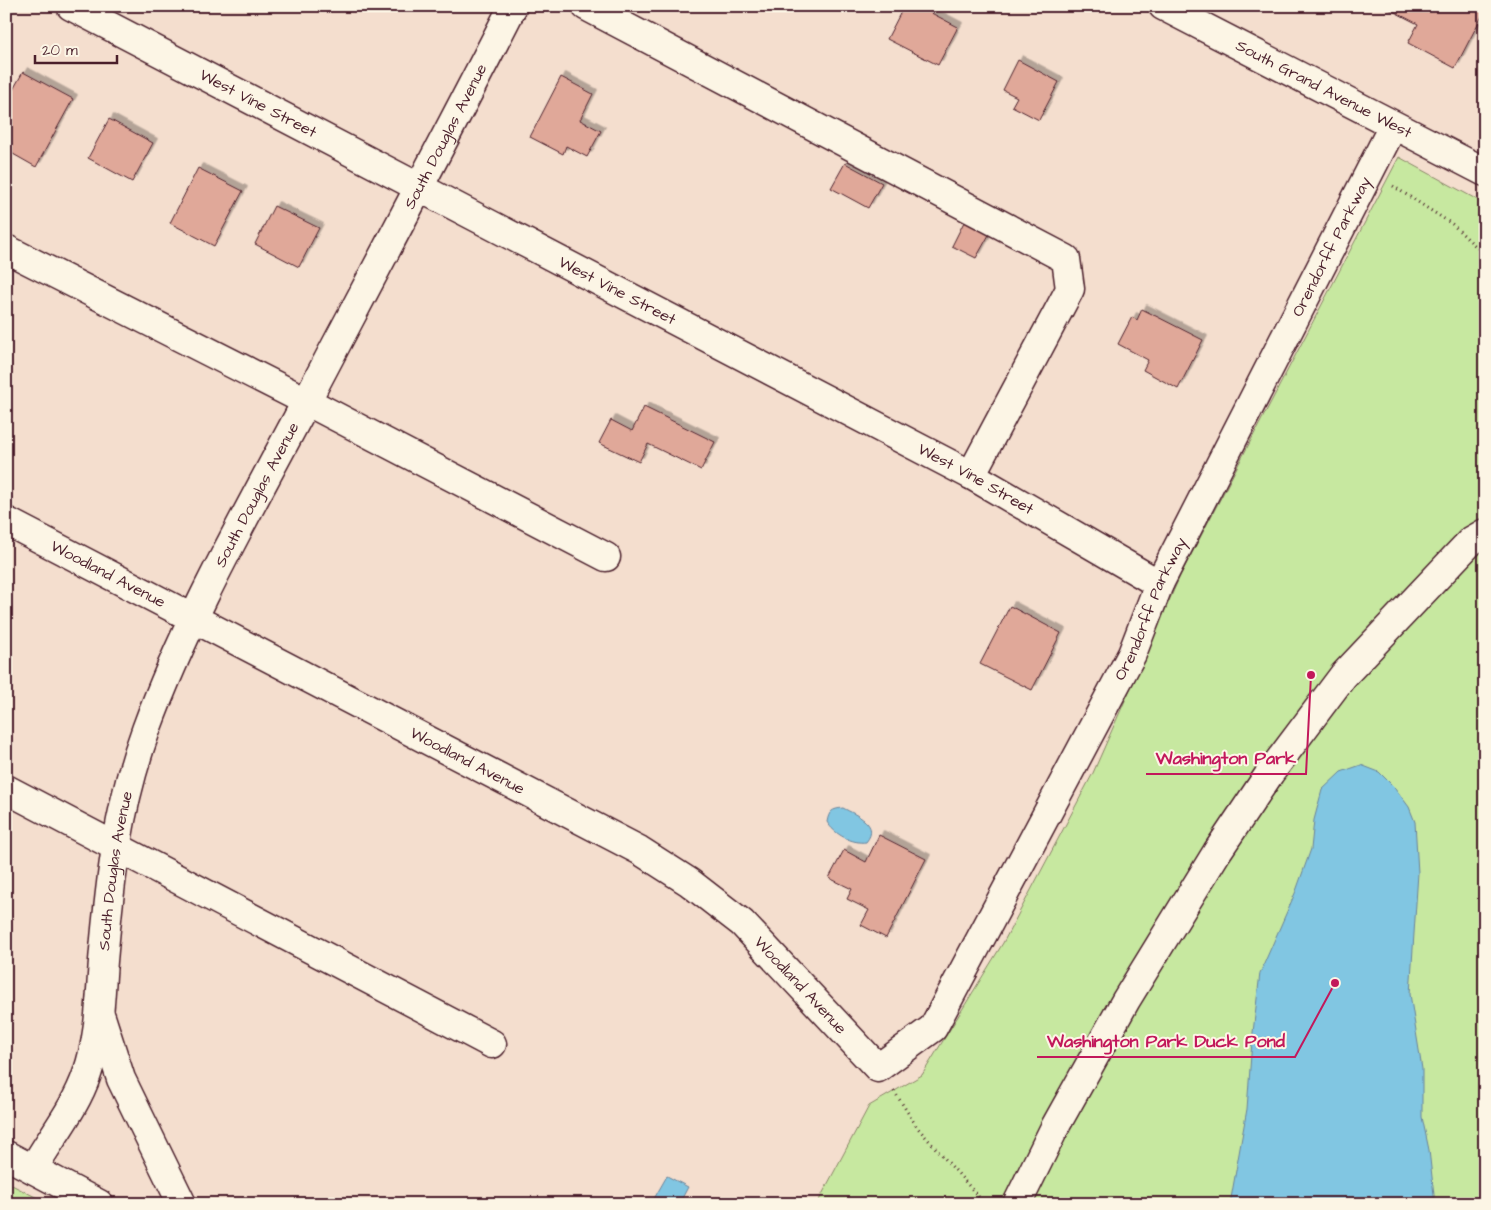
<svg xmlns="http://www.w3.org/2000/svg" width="1491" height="1210" viewBox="0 0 1491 1210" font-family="'Architects Daughter',sans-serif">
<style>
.green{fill:#c7e8a0;stroke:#888466}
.water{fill:#81c6e2;stroke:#6b8399}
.building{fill:#e0a899;stroke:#4a1f2b;filter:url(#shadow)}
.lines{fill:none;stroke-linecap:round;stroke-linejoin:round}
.minor-casing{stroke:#4a1f2b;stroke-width:31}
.path{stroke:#4a1f2b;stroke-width:3;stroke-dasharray:1 4;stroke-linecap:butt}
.minor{stroke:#fcf5e5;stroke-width:28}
.labels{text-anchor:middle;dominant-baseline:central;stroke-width:4;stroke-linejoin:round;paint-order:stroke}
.street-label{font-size:16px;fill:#4a1f2b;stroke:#fcf5e5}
.leader{fill:none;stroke:#c2185b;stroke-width:2}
.callout-dot{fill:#c2185b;stroke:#fcf5e5;stroke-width:2}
.callout-label{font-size:18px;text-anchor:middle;font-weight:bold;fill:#c2185b;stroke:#fcf5e5;stroke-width:4;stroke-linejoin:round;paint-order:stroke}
</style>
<defs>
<filter id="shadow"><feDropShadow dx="4.5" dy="-4.5" stdDeviation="0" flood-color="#0004"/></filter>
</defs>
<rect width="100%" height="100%" fill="#f4dece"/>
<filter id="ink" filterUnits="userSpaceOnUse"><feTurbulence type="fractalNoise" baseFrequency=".02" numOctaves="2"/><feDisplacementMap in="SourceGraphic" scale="10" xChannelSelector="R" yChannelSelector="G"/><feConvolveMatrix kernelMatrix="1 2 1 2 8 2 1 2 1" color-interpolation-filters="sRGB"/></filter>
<g filter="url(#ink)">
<path class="green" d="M1399,157L1485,204V1204H817L869,1106L922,1075L1003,943L1093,773L1180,576Z
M6,1182L49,1204H6Z"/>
<path class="water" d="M1361,765L1379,772L1395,788L1409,807L1415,822L1418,873L1410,994L1422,1069V1117L1429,1150L1435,1204H1230L1247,1109L1252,1041L1260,973L1296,891L1311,849L1314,820L1322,790L1341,772Z
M843,808C856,815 881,824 866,842C852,844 834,834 827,822C829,811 832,809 843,808Z
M667,1176L688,1187L679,1204H651Z"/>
<path class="building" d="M904,6H918L958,27L938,65L887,39Z
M1383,6H1485V15L1483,14L1455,68L1408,43L1418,24Z
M1018,60L1059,82L1039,120L1012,106L1017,97L1003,90Z
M23,72L73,99L36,167L6,150V102Z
M561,77L593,94L580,120L601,131L587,157L566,146L563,154L530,137Z
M109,119L153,143L132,182L88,158Z
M845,163L882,183L868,208L831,188Z
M198,168L243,191L214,246L170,223Z
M274,206L319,228L299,267L255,244Z
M965,220L990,233L976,258L952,246Z
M1142,309L1203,340L1178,389L1143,370L1148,360L1118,344L1132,317L1137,320Z
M644,407L715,442L701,470L648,444L639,462L599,443L611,420L632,431Z
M1010,606L1061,633L1032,690L980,664Z
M879,835L926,859L886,938L861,925L869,910L847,899L852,889L829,878L844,850L866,862Z"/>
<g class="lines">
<defs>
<g id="minor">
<path id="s1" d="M71,6L971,475L1159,584"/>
<path d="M586,6L1066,259L1070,289L971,475"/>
<path id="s2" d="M1163,6L1485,172"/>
<path d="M6,249L306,401L606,557"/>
<path id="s3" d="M6,521L639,850L689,882L742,923L878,1068L933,1028L1132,654L1159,584L1393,126"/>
<path d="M6,789L492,1044"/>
<path d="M101,1017L121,1079L182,1204"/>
<path d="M6,1155L99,1204"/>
<path id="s4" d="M33,1169C51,1137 75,1109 87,1074C100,1037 100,1000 103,961C110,881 118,806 146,730C186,621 243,521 297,419C369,282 442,145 513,6"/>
<path d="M1017,1204L1056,1125L1126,1000L1217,852L1270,773L1343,676L1471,541L1485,533"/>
</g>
</defs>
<use href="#minor" class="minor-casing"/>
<path class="path" d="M1393,186L1452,224L1485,255
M894,1091L917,1127L985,1204"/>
<use href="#minor" class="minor"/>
</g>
</g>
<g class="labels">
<g class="street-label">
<text stroke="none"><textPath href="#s2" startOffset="181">South Grand Avenue West</textPath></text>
<text stroke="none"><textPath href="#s1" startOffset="211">West Vine Street</textPath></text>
<text stroke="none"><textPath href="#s4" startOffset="1125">South Douglas Avenue</textPath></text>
<text stroke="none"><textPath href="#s3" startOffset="1984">Orendorff Parkway</textPath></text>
<text stroke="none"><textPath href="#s1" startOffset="616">West Vine Street</textPath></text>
<text stroke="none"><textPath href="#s1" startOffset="1021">West Vine Street</textPath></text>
<text stroke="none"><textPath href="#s4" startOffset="720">South Douglas Avenue</textPath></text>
<text stroke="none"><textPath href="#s3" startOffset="115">Woodland Avenue</textPath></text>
<text stroke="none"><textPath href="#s3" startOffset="1579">Orendorff Parkway</textPath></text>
<text stroke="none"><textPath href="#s3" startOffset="520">Woodland Avenue</textPath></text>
<text stroke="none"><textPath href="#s4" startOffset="315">South Douglas Avenue</textPath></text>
<text stroke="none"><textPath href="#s3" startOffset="925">Woodland Avenue</textPath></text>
</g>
</g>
<path class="leader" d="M1311 675L1306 774H1146M1335 983L1295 1057H1037"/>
<g class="callout-dot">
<circle cx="1311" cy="675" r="5"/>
<circle cx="1335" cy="983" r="5"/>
</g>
<g class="callout-label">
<text x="1226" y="764">Washington Park</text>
<text x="1166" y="1047">Washington Park Duck Pond</text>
</g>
<rect width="1491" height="1210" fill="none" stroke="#fcf5e5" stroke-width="25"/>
<rect x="12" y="12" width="1466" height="1185" fill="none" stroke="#4a1f2b" stroke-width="2" filter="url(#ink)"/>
<path d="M35 55v8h82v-8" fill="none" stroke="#4a1f2b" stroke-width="2.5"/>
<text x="42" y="55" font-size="15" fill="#4a1f2b" stroke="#fcf5e5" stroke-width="4" paint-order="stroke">20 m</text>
</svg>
